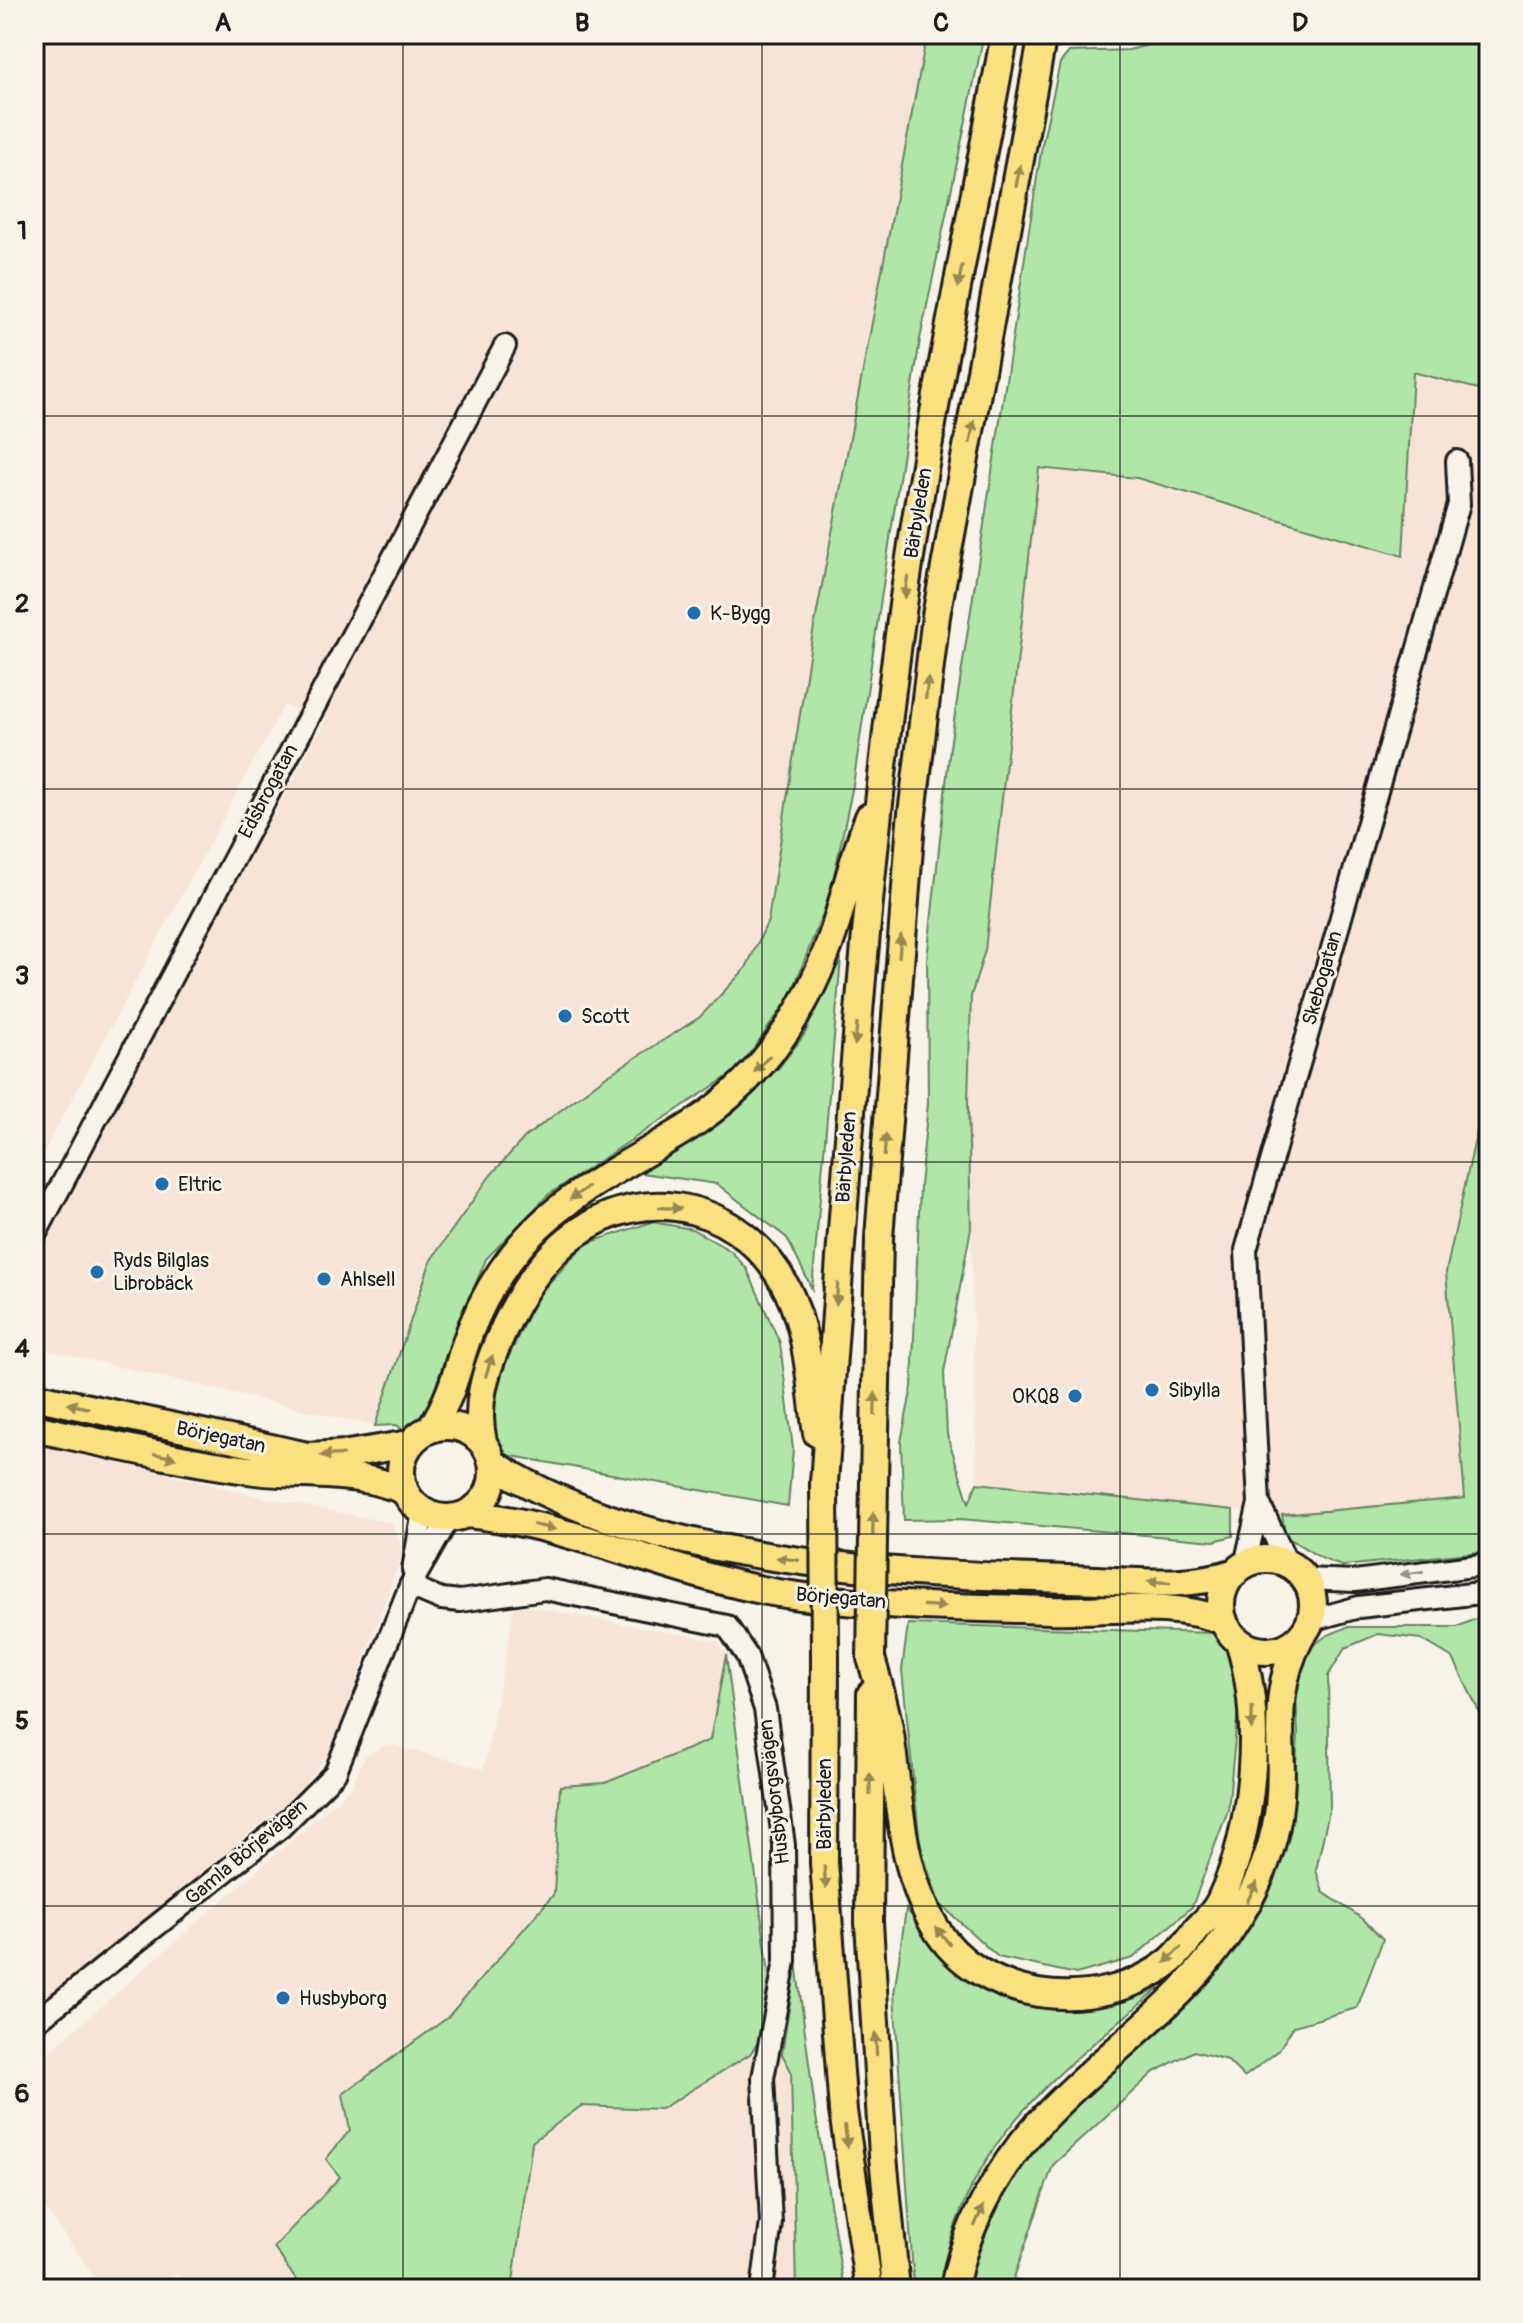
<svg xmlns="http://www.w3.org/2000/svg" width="1523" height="2323" viewBox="0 0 1523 2323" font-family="Pangolin,sans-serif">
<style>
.built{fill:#f8e4d6}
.green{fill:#b0e7a9;stroke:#668262;stroke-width:2}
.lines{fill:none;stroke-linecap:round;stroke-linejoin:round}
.minor-casing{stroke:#1c1c1c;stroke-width:26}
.major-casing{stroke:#1c1c1c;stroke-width:32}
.minor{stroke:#f7f3e8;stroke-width:20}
.major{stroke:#fbe080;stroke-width:26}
.major-bridge-casing{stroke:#1c1c1c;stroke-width:32;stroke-linecap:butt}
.major-bridge{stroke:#fbe080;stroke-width:26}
.oneway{fill:#978853}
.oneway2{fill:#94928c}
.grid{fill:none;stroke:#1c1c1c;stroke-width:2;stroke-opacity:0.55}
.poi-dot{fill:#1f6fb2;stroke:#f7f3e8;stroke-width:3}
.labels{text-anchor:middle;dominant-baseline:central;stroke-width:6;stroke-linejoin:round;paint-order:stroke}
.street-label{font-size:20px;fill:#1c1c1c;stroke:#f7f3e8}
.poi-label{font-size:20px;fill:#1c1c1c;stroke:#f7f3e8;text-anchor:start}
.neatline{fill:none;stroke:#1c1c1c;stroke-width:3}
.grid-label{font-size:26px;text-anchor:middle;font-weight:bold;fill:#1c1c1c}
</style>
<rect width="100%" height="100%" fill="#f7f3e8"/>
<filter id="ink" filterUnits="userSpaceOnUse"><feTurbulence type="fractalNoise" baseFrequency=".0125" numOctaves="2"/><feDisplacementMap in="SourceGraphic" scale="16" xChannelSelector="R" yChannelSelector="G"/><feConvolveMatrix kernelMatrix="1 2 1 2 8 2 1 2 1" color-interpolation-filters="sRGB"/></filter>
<g filter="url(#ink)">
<path class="built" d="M34,34H622L618,44L677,34H927L811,643L768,921L746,968L700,1017L605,1077L525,1137L490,1176L431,1260L375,1426L34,1347V1270L69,1179L326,720L284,705L34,1170Z
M1489,242V1075L1446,1273L1465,1498L1282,1515L977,1483L968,1102L971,995L985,950L1039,468L1137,478L1403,556L1413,372Z
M34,1442L266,1498L391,1523L404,1549L332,1749L296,1795L34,2011Z
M515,1604L717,1641L726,1655L710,1740L605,1783L560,1786L554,1894L447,2018L343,2094L350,2130L340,2176L274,2247L302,2289H188L176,2274L157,2289H103L34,2193V2065L350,1789L365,1756L388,1744L484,1769Z
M750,2054H782L791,2071L796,2289H512L532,2142L581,2106L661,2109Z"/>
<path class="green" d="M927,34H984L920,339L853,785L830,895L790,997L739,1069L548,1195L486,1259L446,1354L425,1421L406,1433L397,1425L375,1426L431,1260L490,1176L525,1137L605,1077L700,1017L746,968L768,921L811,643Z
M1190,34H1489V392L1413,372L1403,556L1137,478L1039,468L985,950L971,996L968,1102L971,1228L944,1372L947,1435L969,1503L977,1483L1233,1510V1536L1214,1541L960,1519L904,1520L901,1442L912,1387L920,1186L928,1103L927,959L950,747L1042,145L1060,63L1069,52L1129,50Z
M841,958L812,1289L787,1238L717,1184L642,1173L651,1161L724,1113L777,1070L804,1035Z
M1489,1075V1551L1343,1566C1320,1561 1307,1548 1286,1537L1282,1515L1465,1498L1446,1272Z
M652,1222L692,1229L731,1251L747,1269L780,1343L793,1449L788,1506L501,1454L489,1426L496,1385L536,1297L585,1244Z
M1489,1613V1732L1453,1658L1421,1639L1378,1634L1345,1648L1328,1676L1330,1807L1316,1870L1323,1892L1363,1919L1383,1939L1357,2008L1294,2026L1278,2051L1244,2077L1227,2060L1194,2051L1154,2072L1053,2165L1010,2289H965L969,2259L1021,2164L1278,1863L1293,1804L1298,1735L1295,1672L1299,1656L1326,1636L1347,1627H1457Z
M908,1624L1213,1633L1231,1651L1239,1698L1228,1810L1192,1907L1133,1958L1076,1974L998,1957L939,1903L920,1845L902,1670Z
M726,1655L775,2018L750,2054L661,2109L581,2106L532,2142L512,2289H302L274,2247L340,2177L326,2159L350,2130L343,2094L447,2018L554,1894L560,1786L605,1783L710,1740Z
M906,1909L964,1975L1079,2007L1160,1987C1050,2081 966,2137 939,2289H914L894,1994Z
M796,1962L815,2110L844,2289H796L791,2071L782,2054Z"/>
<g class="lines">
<defs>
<path id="minor" d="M34,1237L505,346
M1259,1503L1288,1565
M1245,1565L1259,1503L1246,1250L1459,504L1457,461
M413,1570L423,1511
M1305,1579L1355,1581L1489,1564
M410,1586L441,1599L460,1601L545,1589L727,1626L747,1656L765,1709L784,1845L785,1961L763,2078L771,2222L762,2289
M1312,1620L1359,1607L1489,1592
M34,2023L281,1827L335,1773L410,1586L449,1518"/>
<path id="major" d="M34,1396L307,1456L348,1454L409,1444
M401 1472a46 46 0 1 1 92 0a46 46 0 1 1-92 0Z
M34,1428C108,1444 181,1461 255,1471C306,1477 357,1470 405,1491
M431,1428C448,1403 455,1379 463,1351C474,1317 492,1282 513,1255C560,1193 630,1165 693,1124C766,1075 812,1004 837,921C847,886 855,852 869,817
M483,1442C475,1407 484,1375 498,1342C515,1302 539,1261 574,1235C650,1178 748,1209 788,1291C809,1334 810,1387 817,1433
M494,1464C646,1563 890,1574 1068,1579C1125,1580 1182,1590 1236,1572
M874,1482L879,1238L911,822L936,616L1043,34
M824,1483C845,1190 863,897 903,605C930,414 970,224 1005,34
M467,1514C575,1525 672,1575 778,1593C867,1607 960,1607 1050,1610C1108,1612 1170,1600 1224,1621
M1221 1605a46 46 0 1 1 92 0a46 46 0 1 1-92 0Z
M871,1658C878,1683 886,1709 890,1734C900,1799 900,1869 935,1927C957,1964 997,1986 1038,1993C1083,2000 1134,1990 1170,1961C1180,1953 1189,1940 1197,1929C1205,1921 1215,1912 1220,1901C1254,1829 1264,1718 1239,1642
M825,1659L824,1863L843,2111L869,2289
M871,1694L869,1922L883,2156L896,2289
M954,2289C964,2230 998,2168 1038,2124C1104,2052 1188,2002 1239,1917C1258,1886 1272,1851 1278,1815C1288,1749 1266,1704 1300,1638"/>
</defs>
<use href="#minor" class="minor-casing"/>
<use href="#major" class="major-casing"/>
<use href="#minor" class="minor"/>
<use href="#major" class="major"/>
<defs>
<path id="major-bridge" d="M824,1483L825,1659
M871,1658L874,1482"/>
</defs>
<use href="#major-bridge" class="major-bridge-casing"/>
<use href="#major-bridge" class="major-bridge"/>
</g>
<defs><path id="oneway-solid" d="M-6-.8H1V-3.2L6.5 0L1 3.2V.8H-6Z" transform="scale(2)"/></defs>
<g class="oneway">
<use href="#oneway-solid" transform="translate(1018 176) rotate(-80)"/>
<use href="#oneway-solid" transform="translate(960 276) rotate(101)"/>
<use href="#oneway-solid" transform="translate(972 432) rotate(-79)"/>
<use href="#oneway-solid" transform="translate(906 587) rotate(99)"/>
<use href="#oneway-solid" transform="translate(927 688) rotate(-83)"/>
<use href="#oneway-solid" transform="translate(900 946) rotate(-85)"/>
<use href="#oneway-solid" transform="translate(856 1034) rotate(96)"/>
<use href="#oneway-solid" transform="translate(762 1064) rotate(133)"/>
<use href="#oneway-solid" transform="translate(885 1145) rotate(-86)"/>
<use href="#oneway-solid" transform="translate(579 1193) rotate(144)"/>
<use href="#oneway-solid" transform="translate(670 1208) rotate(2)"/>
<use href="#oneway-solid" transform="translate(837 1294) rotate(94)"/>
<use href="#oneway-solid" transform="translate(489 1366) rotate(-72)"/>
<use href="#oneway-solid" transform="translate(875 1404) rotate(-89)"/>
<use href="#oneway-solid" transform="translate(78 1406) rotate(-168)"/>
<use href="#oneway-solid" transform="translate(332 1455) rotate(178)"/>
<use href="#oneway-solid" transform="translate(165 1456) rotate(12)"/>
<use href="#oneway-solid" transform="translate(873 1524) rotate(-89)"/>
<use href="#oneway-solid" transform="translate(544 1527) rotate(12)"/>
<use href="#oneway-solid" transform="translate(788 1559) rotate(-173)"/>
<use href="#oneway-solid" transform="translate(1159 1582) rotate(-177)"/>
<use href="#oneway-solid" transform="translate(934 1606) rotate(3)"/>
<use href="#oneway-solid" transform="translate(1252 1718) rotate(91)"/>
<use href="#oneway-solid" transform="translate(870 1784) rotate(-90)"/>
<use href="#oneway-solid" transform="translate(825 1877) rotate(86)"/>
<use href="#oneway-solid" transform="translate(1252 1892) rotate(-63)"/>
<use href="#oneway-solid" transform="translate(943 1936) rotate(-128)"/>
<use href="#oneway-solid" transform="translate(1173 1955) rotate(136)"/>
<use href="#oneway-solid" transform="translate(876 2044) rotate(-93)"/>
<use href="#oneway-solid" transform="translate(846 2136) rotate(82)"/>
<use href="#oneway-solid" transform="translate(979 2216) rotate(-66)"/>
</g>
<use class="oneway2" href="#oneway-solid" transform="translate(1412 1573) rotate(172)"/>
</g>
<path class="grid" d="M403,34V2289M762,34V2289M1120,34V2289M34,416H1489M34,789H1489M34,1162H1489M34,1534H1489M34,1906H1489"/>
<g class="poi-dot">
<circle cx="694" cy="613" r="8"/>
<circle cx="565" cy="1016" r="8"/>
<circle cx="162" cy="1184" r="8"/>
<circle cx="97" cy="1272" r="8"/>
<circle cx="324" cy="1279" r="8"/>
<circle cx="1152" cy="1390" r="8"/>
<circle cx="1075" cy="1396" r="8"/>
<circle cx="283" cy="1998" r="8"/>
</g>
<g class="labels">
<g class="street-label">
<text transform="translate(918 513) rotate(-81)">Bärbyleden</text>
<text transform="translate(268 791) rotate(-62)">Edsbrogatan</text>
<text transform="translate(1322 978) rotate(-74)">Skebogatan</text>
<text transform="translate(846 1157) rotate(-86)">Bärbyleden</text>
<text transform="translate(221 1437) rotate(12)">Börjegatan</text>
<text transform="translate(841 1598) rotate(5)">Börjegatan</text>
<text transform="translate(774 1792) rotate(-97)">Husbyborgsvägen</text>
<text transform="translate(824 1804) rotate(-90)">Bärbyleden</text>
<text transform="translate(246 1852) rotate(-40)">Gamla Börjevägen</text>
</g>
<g class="poi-label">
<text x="710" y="613">K-Bygg</text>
<text x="581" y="1016">Scott</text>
<text x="178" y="1184">Eltric</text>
<text x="113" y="1260">Ryds Bilglas<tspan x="113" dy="23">Librobäck</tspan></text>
<text x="340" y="1279">Ahlsell</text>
<text x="1168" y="1390">Sibylla</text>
<text x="1059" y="1396" text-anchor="end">OKQ8</text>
<text x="299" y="1998">Husbyborg</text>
</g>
</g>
<rect width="1523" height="2323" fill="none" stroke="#f7f3e8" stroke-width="88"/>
<rect x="44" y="44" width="1435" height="2235" class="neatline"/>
<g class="grid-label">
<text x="223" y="31">A</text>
<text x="582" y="31">B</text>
<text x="941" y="31">C</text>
<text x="1300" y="31">D</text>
<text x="22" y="239">1</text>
<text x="22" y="612">2</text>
<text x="22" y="984">3</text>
<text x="22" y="1357">4</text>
<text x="22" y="1729">5</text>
<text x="22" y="2102">6</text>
</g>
</svg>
